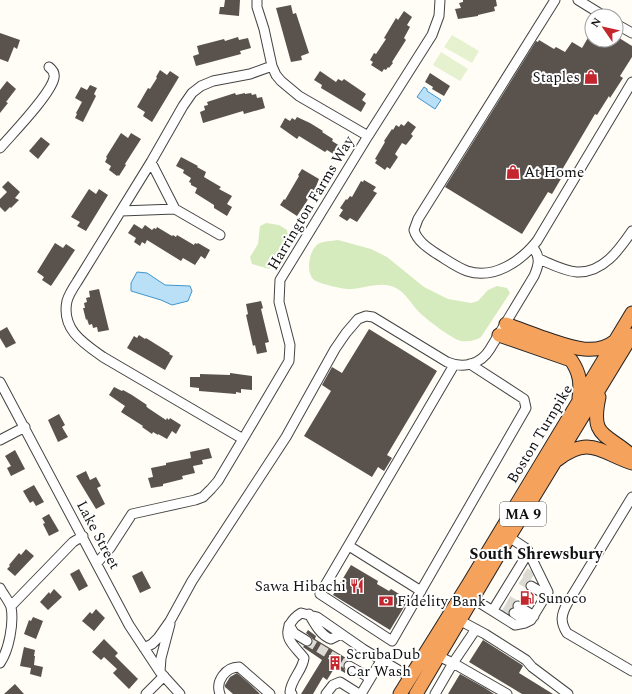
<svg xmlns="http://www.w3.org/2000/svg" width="632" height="694" viewBox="0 0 632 694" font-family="Spectral,serif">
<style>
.green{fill:#d5ebbd}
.pitch{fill:#e6f2cf}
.water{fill:#b9e0f7;stroke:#3f96cf}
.building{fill:#5a524d}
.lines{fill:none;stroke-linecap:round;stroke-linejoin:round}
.minor-tunnel{stroke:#dbdad3;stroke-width:9;stroke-dasharray:9 4.5;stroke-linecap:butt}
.minor-casing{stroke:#444;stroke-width:11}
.highway-casing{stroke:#222;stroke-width:15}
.minor{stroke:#fff;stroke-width:9}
.highway{stroke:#f5a25d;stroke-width:13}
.labels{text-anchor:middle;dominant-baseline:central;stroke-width:4;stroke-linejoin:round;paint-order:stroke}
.shield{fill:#fff;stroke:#585858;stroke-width:1}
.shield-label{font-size:14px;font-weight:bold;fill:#111}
.poi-label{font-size:15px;fill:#111;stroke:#fff;text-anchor:start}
.street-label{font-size:15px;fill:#111;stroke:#fff}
.neighbourhood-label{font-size:16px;font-weight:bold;fill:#111;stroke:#fff}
</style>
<rect width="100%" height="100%" fill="#fffdf5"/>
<path class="green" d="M266,223L279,225L287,230L289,243L284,255L269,269L252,264L250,257L258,244L260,226Z
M338,240L371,249L387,257L424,287L448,299L471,303L478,301L488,290L497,286L507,288L510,293L481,337C475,341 468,342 461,341C452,339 426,319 419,312C411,304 406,293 396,288C381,280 364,289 348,289C343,289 321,284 316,281C305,276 308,251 318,244C323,241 332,241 338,240Z"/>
<path class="pitch" d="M452,35L479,51L472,63L444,47Z
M441,52L468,69L460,81L433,65Z"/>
<path class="water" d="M424,87L427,89V91L441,100L435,109L417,97Z
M137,272L147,273L165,285L190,286L192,291L188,301L172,305L161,300L131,291V283Z"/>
<path class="building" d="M225,0H240L239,16L219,14L220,7H224Z
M463,0H496L497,6L494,7L495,11L478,15V16L458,19L455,9L461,8L459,3L463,2Z
M291,5L293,14L296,13L309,53L301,56L302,60L291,62L276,8Z
M404,11L412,17L407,25L410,27L404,38L406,40L392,62L393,63L389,68L388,67L386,70L384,69L382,72L371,65L373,62L370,60L374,53L376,54L386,39L384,38L396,18L398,20Z
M592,31V40H616V36L632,46V57L620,76L623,78L610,98L609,96L597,115L595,114L559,175L562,177L552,194L548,192L522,234L445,187L536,41L538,42L539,40L554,49L556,47L565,52L572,42L582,48Z
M0,33L20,40L17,49L14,47L8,62L0,59Z
M238,37L239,40L248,38L251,48L240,51L241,54L196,66L193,56L199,54L197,46L224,39L225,41Z
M160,70L167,75L170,71L179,77L152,122L143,116L145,112L137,107L148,88L150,89L157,78L156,77Z
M320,71L336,82L338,79L342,81L344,79L366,94L362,100L366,103L361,112L321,88L322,85L314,80Z
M430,73L450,86L444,96L432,89L433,87L425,82Z
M7,81L16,89L6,102L8,103L0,113V90Z
M90,85L97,88L94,94L96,96L83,122L75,118L77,114L76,113L82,102L75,98L81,87L87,90Z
M235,93L236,95L245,93V94L251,93L252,95L256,94L257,98L262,97L265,108L244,114L243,111L203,123L200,112L205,110L204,106L208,105L207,102Z
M297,117L310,123L323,131L322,132L333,139L332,141L340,146L335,155L327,150L325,152L299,136L297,139L280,127L285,118L290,121L292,118L295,120Z
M408,121L416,127L411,134L413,136L406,145L402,143L395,154L398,157L390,169L387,167L385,170L375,163L377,160L375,159L385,142L384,141L392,129L393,130L396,125L399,127L401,124L404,126Z
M121,133L128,138L131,133L141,139L125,164L126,165L119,176L118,175L117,176L109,170L111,166L105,162L107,158L106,157Z
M41,137L50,144L38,159L29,151Z
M181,157L198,166L197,167L206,172L204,177L221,187L219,189L232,196L227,204L232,207L227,216L214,208V205L195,193L197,188L191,185V183L189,182L191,178L183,173L184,170L176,166Z
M302,169L319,179L315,189L297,216L280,205L284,199L285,200L299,176L298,175Z
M364,180L376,187L373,191L377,193L357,222L350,218L347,221L339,216L343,210L340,208L346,199L347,200L350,196L352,197L361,181L363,182Z
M8,181L20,192L15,198L19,200L11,208L10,207L5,212L0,207V199L7,192L2,187Z
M89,189L96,194L99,189L108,195L86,231L77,226L80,222L71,217Z
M134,224L142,229L145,225L152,230L154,228L156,229L157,227L172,236L173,235L176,237L177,235L194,245L195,243L197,244L198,243L210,250L205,259L201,256L195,265L183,258L181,261L147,240L145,244L142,242L140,246L134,242L136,238L128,233Z
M55,243L63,248L66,244L75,250L51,286L42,280L44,277L37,272Z
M99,289L109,330L98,332L97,327L93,328L92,324L89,325L87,319L86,320L83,308H85L84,303L87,302L86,298L90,297L89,291Z
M261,301L263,308L261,309L269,342L265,343L267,352L257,354L255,345L253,346L246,315L248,314L246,304Z
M7,327L16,343L6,348L0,338V331Z
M369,329L437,371L387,455L392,458L384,471L378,467L372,477L304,436L331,391L322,385L332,367L342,373Z
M139,335L145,339L146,338L170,353L169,354L173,356L165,370L127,348L134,336L137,338Z
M230,373L252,376V390L241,389V393L236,392V394L199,391V388L190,387V377H200V374L230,375Z
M114,387L122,391L123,390L132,395L147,405L146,406L148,408L166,420L167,418L169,420L170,418L181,425L176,434L172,431L167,439L158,434V435L153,432L152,434L142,427L143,426L121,412L125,406L109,395Z
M59,414L65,425L62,427L68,437L58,442L48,420Z
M209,448L212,458L202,460L203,464L193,466L195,473L182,476L183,479L163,484V486L151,488L148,478L153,477L151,468L166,465V463L191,458L190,452Z
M15,450L25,469L11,476L7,468L11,466L5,456Z
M86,471L90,480L96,477L101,486L97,488L105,504L96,509L76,476Z
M34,485L44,502L36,506L33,501L30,503L23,491Z
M49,514L59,531L49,536L43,524L45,523L42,518Z
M26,549L34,556L15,576L7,569L10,566L9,565L19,553L21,555Z
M351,565L378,581L377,584L389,591L391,589L404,597L403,600L407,602L390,630L333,595Z
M79,569L88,586L79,591L70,574Z
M142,571L151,588L140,593L132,576Z
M54,589L62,597L48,610L40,602L49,592L50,594Z
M96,609L105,618L94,631L82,621L90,612L92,614Z
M33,617L43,621L36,639L24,634L29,620L31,621Z
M308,630L316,636L315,639L351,661H346L344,663V669L346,671L345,673L335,667L327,680L323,677L313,694H301L322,660L303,647L304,646H310L313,642L312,638L306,633Z
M104,639L118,653L115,656L138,679L129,689L113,673L117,669L104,657L101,660L92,652Z
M483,640L522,665L523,666L519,673L553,694H522L469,662Z
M24,647L35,650L34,656H35L34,665L43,667L41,677L30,674L31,668L20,666Z
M237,673L251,685L260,694H233L225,687V685L230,677Z
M460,674L485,688L494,694H448Z
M15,684L24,694H4Z"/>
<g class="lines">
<path class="minor-tunnel" d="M525,572L536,579
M521,580L531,586
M508,600L518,606
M504,607L514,613
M307,641L349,666"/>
<defs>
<path id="minor" d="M257,0V7L264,29L272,66
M555,0L418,219L414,230C417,241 428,248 437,254C447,260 456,267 467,271C494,280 521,261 537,241L632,82
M578,0L604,16
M616,24L632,33
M368,136L432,35L439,16L440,0
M0,148C13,133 51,94 54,78C55,73 53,70 49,67
M151,162L175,209
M121,211L175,209L220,235
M539,259C551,264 564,271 577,272C603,273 619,250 632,231
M454,365L320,594L392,641L526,408L524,399L470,364
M0,382L129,625L160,672L180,694
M0,440L25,427
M632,497L567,604C561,615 560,622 567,633L632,671
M349,546L421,591
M97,563L110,548L132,514L195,500L203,497L211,489L218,481L243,439L103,357C83,343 61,329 67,301C69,294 73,288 77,282L151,162L183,106L192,93L201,86L213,81L250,74L272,66L276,75L281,81L299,96L368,136L280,280L279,302L290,345L289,361L243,439
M531,586L546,595
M0,588C3,594 9,601 11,607C14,623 9,650 0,663
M472,598L515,625L525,623L531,620L548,592L527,549L509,537
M11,606L73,542L83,536
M518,606L534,616
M493,610L528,553
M514,613L527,622
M309,614C314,623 321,636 331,639L341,634
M459,620L485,634L526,660L532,667L568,694
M289,625L294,633L307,641
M144,648L152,644L158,638L170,621L192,581L286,437L335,349L346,333L358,319L366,316L373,317L447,362C464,369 481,364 490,349L534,276C539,265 541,256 532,247
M438,656L453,663L507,694
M349,666L370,678
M160,672L161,658L170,624
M146,694L164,676
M220,694C215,681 226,667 239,667L270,694
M292,694L290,692C291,679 303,670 304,658C297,648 282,639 290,624C293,619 296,616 301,613L317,617L363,649L410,677
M326,694L333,685L340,682L359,694
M361,694L382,659
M435,694L453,663L476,629"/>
<path id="highway" d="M506,324C519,329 531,333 544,338C566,345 594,358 615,341
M499,335L571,360C580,373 581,383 579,398
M599,397C590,439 606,432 632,456
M557,460C589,435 600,452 632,463
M400,694L468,585L632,313
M416,694L509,537L632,335"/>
</defs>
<use href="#minor" class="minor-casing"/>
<use href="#highway" class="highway-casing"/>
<use href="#minor" class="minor"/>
<use href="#highway" class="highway"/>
</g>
<defs>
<symbol id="shop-bare" viewBox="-9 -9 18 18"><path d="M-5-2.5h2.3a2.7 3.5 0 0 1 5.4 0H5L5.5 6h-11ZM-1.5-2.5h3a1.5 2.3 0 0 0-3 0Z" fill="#c4262e" stroke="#fff" stroke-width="2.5" paint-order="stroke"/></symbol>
<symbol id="restaurant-bare" viewBox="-9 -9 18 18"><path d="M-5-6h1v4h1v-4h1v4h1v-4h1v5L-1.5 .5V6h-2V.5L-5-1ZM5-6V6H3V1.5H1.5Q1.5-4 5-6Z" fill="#c4262e" stroke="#fff" stroke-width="2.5" paint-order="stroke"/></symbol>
<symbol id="fuel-bare" viewBox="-9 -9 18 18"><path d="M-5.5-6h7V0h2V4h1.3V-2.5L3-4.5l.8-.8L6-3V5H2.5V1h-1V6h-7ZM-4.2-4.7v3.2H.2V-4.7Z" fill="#c4262e" stroke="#fff" stroke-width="2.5" paint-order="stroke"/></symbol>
<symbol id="bank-bare" viewBox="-9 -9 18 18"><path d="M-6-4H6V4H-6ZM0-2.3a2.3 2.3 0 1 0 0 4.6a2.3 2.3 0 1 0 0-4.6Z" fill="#c4262e" stroke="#fff" stroke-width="2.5" paint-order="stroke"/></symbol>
<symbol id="building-bare" viewBox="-9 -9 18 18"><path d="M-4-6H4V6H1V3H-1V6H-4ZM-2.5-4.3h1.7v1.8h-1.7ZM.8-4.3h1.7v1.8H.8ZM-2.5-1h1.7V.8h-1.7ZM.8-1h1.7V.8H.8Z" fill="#c4262e" stroke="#fff" stroke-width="2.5" paint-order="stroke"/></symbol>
</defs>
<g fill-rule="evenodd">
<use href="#shop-bare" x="581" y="67" width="20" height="20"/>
<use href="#shop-bare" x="503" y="162" width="20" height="20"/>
<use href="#restaurant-bare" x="347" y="576" width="20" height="20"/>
<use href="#fuel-bare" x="517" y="588" width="20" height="20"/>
<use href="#bank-bare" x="376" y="591" width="20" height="20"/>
<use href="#building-bare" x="325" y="653" width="20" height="20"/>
</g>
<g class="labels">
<rect class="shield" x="500" y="502" width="46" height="24" rx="3"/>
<g class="shield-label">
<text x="523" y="514">MA 9</text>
</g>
<g class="poi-label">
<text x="580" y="77" text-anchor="end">Staples</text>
<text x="524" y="172">At Home</text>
<text x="346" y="586" text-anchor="end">Sawa Hibachi</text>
<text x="538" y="598">Sunoco</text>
<text x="397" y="601">Fidelity Bank</text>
<text x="346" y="654">ScrubaDub<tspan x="346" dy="17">Car Wash</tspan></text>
</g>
<g class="street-label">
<text transform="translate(311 203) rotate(-59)">Harrington Farms Way</text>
<text transform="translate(540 434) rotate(-59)">Boston Turnpike</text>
<text transform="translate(98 535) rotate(62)">Lake Street</text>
</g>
<g class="neighbourhood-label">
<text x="536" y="554">South Shrewsbury</text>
</g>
</g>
<g transform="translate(604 28) rotate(304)"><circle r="19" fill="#ffffff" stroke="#a0a0a0"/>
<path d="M0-3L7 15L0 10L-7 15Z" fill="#c4262e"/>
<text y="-6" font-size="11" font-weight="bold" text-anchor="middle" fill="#111111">N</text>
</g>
</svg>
